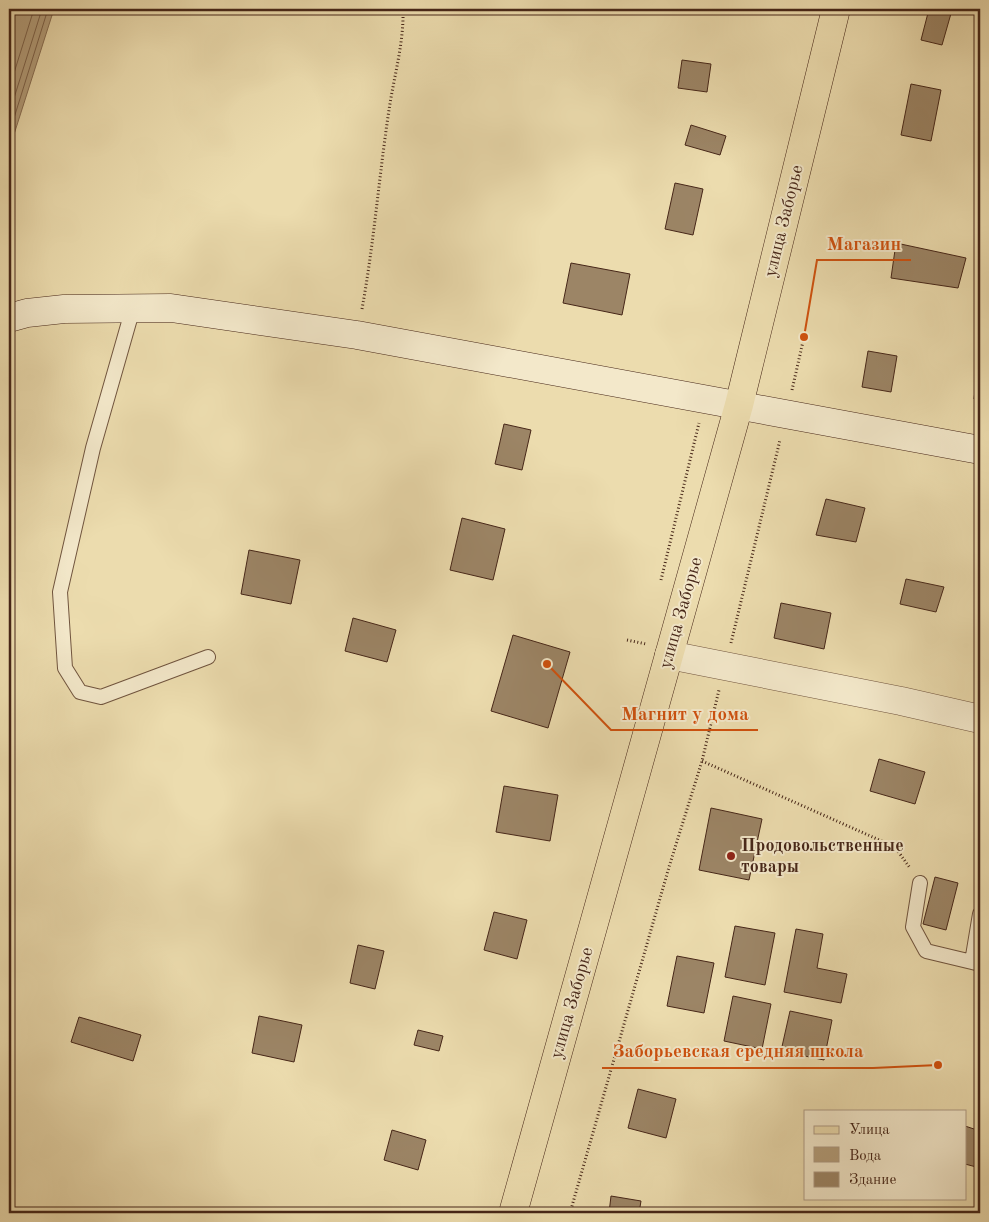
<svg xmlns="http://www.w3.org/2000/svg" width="989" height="1222" viewBox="0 0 989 1222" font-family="'Old Standard TT',serif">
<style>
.water{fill:#b49e7b;stroke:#886e53}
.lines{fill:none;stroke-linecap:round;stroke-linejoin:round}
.shore{stroke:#7d624a;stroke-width:1}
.building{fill:#9c8566;stroke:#462618}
.lane-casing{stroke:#70543e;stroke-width:16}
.street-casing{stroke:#70543e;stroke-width:29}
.secondary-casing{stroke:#462618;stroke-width:29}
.primary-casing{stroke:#462618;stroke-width:29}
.path{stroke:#462618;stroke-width:3;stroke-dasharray:1 2.5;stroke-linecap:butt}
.lane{stroke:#f3e8ca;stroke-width:14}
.street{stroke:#f3e8ca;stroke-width:28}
.secondary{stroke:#f3e8ca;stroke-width:28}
.primary{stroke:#ecdcae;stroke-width:28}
.poi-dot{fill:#8f2418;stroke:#f3e8ca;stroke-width:2}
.labels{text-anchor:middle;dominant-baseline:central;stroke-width:4;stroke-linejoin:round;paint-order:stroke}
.street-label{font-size:18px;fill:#462618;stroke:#f3e8ca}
.poi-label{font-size:18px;font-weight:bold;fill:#462618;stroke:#f3e8ca;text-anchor:start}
.leader{fill:none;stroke:#d0510e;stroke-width:2}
.callout-dot{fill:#d0510e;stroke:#f3e8ca;stroke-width:2}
.callout-label{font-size:19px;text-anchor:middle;font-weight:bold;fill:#d0510e;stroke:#f3e8ca;stroke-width:4;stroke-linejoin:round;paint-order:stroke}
</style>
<rect width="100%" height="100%" fill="#ecdcae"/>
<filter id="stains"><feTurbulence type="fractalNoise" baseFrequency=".004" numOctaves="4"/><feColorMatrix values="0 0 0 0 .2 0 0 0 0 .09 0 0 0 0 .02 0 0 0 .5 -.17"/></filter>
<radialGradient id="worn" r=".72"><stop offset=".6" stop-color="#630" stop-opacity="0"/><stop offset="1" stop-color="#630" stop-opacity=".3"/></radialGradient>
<path class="water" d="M9,9H54L9,150Z"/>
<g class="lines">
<path class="shore" d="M9,89L34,9
M9,114L42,9
M9,134L48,9"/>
</g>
<path class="building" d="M929,9L952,10L942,45L921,40Z
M682,60L711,64L707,92L678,88Z
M911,84L941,90L931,141L901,135Z
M691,125L726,136L720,155L685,145Z
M675,183L703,189L693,235L665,229Z
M896,243L966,258L958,288L891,278Z
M571,263L630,274L622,315L563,303Z
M868,351L897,356L891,392L862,387Z
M979,354H980V400L974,399Z
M504,424L531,430L522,470L495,464Z
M826,499L865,508L856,542L816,535Z
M462,518L505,529L493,580L450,570Z
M249,550L300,560L291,604L241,594Z
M906,579L944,587L936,612L900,604Z
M781,603L831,613L824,649L774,638Z
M353,618L396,630L387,662L345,651Z
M513,635L570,652L548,728L491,711Z
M879,759L925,772L915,804L870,791Z
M504,786L558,795L550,841L496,832Z
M711,808L762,819L749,880L699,870Z
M935,877L958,883L946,930L923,924Z
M494,912L527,920L517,959L484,950Z
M735,926L775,933L765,985L725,977Z
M796,929L823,934L817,968L847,974L841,1003L784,992Z
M358,945L384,951L375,989L350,983Z
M677,956L714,963L704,1013L667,1006Z
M733,996L771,1004L762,1049L724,1041Z
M790,1011L832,1020L824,1060L781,1051Z
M259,1016L302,1025L294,1062L252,1053Z
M79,1017L141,1035L133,1061L71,1042Z
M418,1030L443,1036L439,1051L414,1045Z
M638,1089L676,1099L666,1138L628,1128Z
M965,1126L980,1131V1168L965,1164Z
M392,1130L426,1140L418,1170L384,1160Z
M611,1196L641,1201L639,1213H609Z"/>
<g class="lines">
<defs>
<path id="lane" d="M133,308L93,448L60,592L65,668L80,692L101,697L208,657
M920,883L913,927L926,951L972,962
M980,964L972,962L980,914"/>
<path id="street" d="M669,655L901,701L980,719"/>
<path id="secondary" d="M9,318L27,313L64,309L171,308L357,335L980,450"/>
<path id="primary" d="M513,1213L739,405L836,9"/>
</defs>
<use href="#lane" class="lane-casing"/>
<use href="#street" class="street-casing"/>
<use href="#secondary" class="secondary-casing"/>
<use href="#primary" class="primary-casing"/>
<path class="path" d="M362,309C374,243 379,176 389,110C394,76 404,43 403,9
M792,390L804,337
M661,580L699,423
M627,640L646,644
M731,643L780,440
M978,692L980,681
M702,761L895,847L910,868
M570,1213L669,867L702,761L719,690"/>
<use href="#lane" class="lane"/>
<use href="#street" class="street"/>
<use href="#secondary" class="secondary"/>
<use href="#primary" class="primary"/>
</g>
<circle class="poi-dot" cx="731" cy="856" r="5"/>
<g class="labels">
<g class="street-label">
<text transform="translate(784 221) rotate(-76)">улица Заборье</text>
<text transform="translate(681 613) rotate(-74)">улица Заборье</text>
<text transform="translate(572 1003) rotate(-74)">улица Заборье</text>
</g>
<g class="poi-label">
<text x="741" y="846">Продовольственные<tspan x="741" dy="21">товары</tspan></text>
</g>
</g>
<path class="leader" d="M804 337L817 260H911M547 664L611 730H758M938 1065L873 1068H602"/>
<g class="callout-dot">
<circle cx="804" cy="337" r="5"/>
<circle cx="547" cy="664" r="5"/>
<circle cx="938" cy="1065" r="5"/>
</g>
<g class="callout-label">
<text x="864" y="250">Магазин</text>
<text x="685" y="720">Магнит у дома</text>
<text x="738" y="1057">Заборьевская средняя школа</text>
</g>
<rect width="989" height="1222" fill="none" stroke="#ecdcae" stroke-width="30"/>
<rect x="10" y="10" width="969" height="1202" fill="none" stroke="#462618" stroke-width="2.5"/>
<rect x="15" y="15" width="959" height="1192" fill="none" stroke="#462618"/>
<rect x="804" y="1110" width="162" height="90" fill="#f3e8ca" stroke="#ae9a83"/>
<rect x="814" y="1126" width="25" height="8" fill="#ecdcae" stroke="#ae9a83"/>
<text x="849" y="1134" font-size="15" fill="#462618">Улица</text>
<rect x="814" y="1147" width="25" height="15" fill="#b49e7b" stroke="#ae9a83"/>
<text x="849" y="1160" font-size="15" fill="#462618">Вода</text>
<rect x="814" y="1172" width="25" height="15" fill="#9c8566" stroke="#ae9a83"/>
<text x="849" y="1184" font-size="15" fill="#462618">Здание</text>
<rect width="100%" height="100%" filter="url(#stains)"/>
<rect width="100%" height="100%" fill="url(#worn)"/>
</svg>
